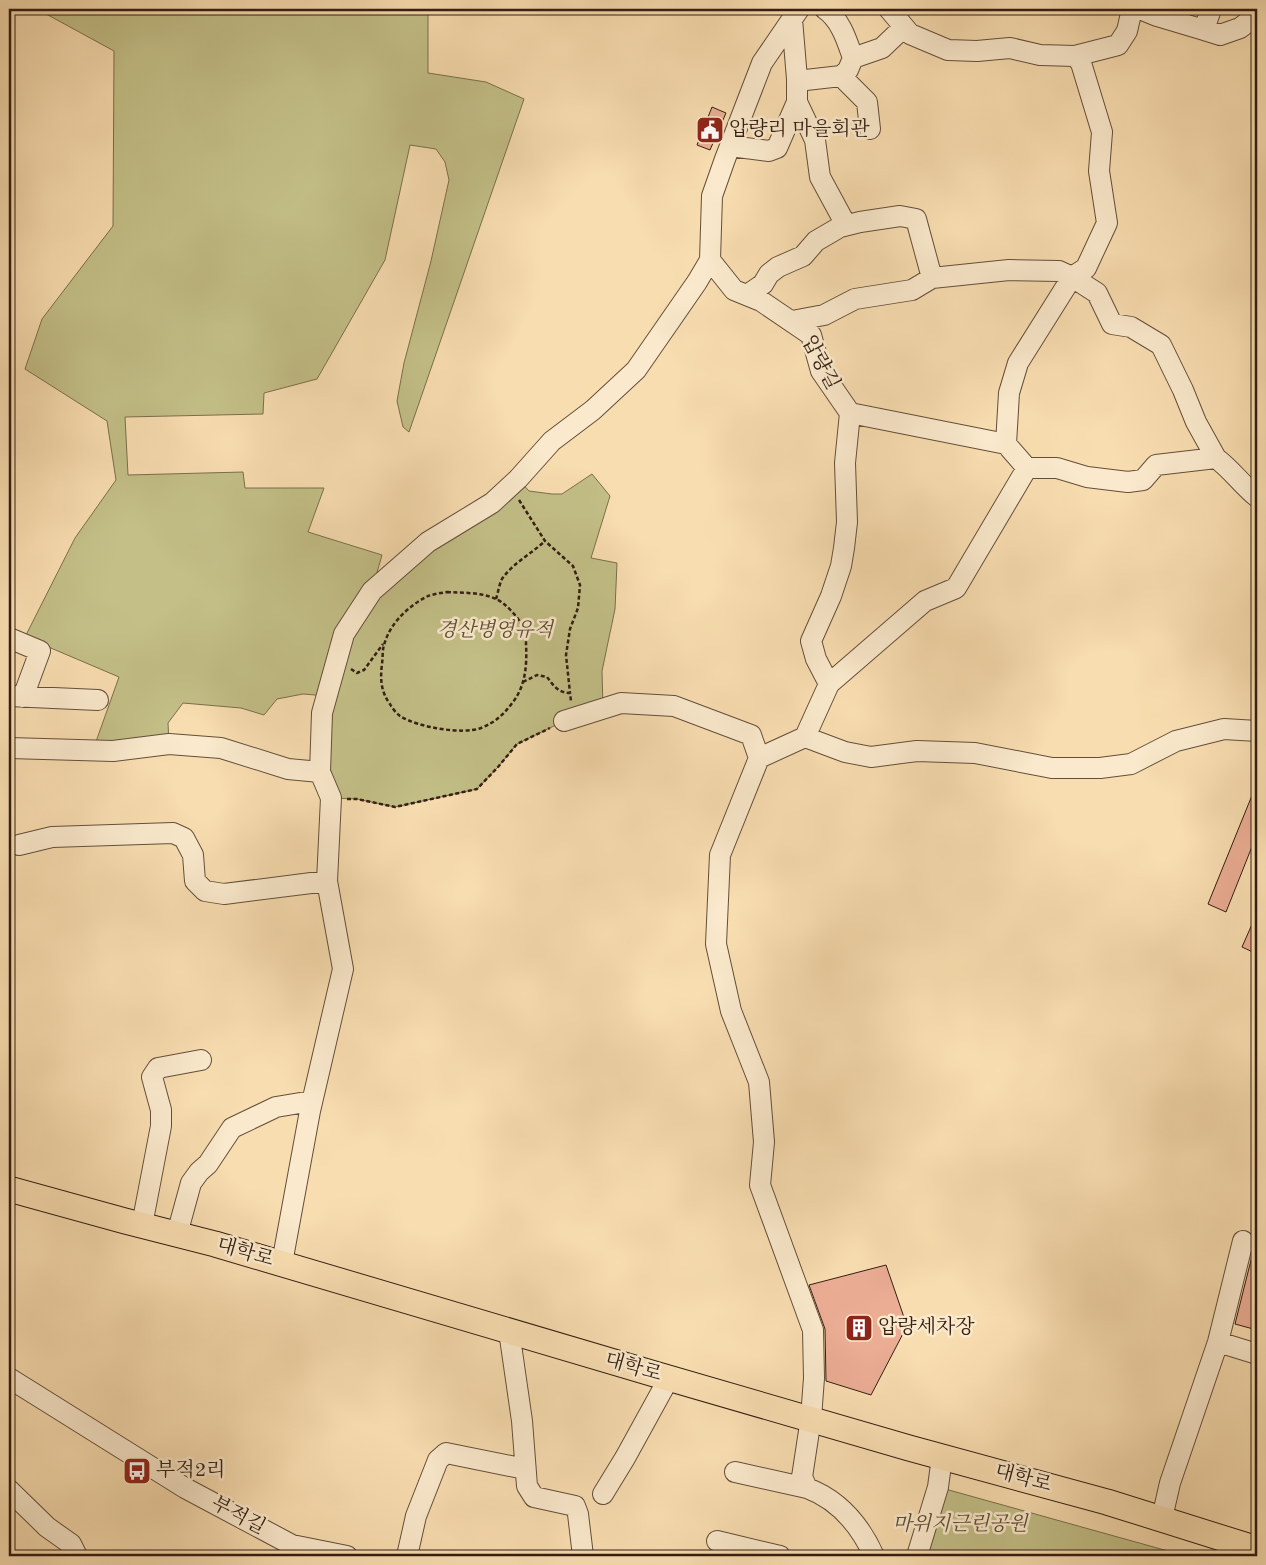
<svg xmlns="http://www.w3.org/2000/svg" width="1266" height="1565" viewBox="0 0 1266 1565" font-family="'Old Standard TT','Noto Serif KR',serif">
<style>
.green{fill:#c3bf87;stroke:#7b6e4c}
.building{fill:#ebad94;stroke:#331e12}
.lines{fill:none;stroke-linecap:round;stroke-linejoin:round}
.minor-casing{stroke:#644e3a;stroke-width:22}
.major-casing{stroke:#331e12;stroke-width:27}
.path{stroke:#331e12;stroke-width:2.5;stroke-dasharray:4 2.5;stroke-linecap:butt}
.minor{stroke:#fae9cc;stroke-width:20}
.major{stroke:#f8ddb0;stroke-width:25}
.labels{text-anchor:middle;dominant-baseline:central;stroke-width:5;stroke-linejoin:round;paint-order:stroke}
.poi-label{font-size:20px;fill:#331e12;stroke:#fae9cc;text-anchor:start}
.street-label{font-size:20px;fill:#331e12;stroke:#fae9cc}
.park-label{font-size:20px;font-style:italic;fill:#5e4e35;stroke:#fae9cc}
</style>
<rect width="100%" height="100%" fill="#f8ddb0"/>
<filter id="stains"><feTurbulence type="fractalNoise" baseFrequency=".004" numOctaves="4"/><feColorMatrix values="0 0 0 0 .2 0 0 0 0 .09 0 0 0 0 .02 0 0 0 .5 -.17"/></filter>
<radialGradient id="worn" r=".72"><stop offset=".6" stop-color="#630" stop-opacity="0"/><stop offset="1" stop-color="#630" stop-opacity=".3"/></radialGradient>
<path class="green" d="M37,9H428V73L486,82L524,99L409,432L403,427L397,401L404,363L431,261L449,180L445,162L436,149L410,145L385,260L317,379L264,393L263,414L125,417L128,475L243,472L245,488H324L308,532L382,555L372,590L518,479L529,491L552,494H562L592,474L610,496L591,558L617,563L615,609L602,671L603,708L564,721L517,744L498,767L477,789L395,807L357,799L331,798L327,696L303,694L277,699L264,715L241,708L183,703L168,723L169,744L93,750L119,677L25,637L75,538L116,480L107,421L25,369L42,319L113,226L114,51Z
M938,1487L1186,1556H917Z"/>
<path class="building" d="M712,107L726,113L710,150L697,145Z
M1257,783V834L1226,912L1208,904Z
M1257,913V954L1242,947Z
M1253,1235H1257V1330L1235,1324L1255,1244Z
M886,1265L907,1326L871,1395L826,1381L825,1329L809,1285Z"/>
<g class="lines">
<defs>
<path id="minor" d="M799,9L762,63L725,159L712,196L710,260L734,290L761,301L811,335L821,371L850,413L845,463L847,522L844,548L841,566L831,596L811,641L816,659L829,684
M825,9C841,20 847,41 853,58
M889,9L910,34L948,50L977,51L1010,48L1040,55L1075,56L1118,45L1127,31L1132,9
M1140,9L1157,16L1204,30L1211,9
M1204,30L1220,35L1240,28L1257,15
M841,76L867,102L870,129
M797,81L841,76L848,70L853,58L882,48L904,27
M797,102L815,140L820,177L846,225
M730,146L769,151L777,148L797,102V79L792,19
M747,295L763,284L769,274L778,267L803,256L816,241L840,227L860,222L900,216L916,219L932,278
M792,321L824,315L855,299L912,290L932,278L1009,270L1059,271L1072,277L1097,293L1112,324L1131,327L1161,345L1183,390L1196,422L1216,458
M1006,444L1009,393L1018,363L1072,277L1086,268L1107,223L1099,171L1102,132L1081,63L1075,56
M1027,468H1057L1087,477L1128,482L1143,480L1156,465L1216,458C1232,470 1242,485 1257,497
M9,638L40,651L23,697
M9,696L98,700
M564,721L621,703L674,706L751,735L759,758
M805,737L829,684L925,601L956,588L1027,468L1006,444L850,413
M9,748L113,751L169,744L221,748L288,769L320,772
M19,845L52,837L173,833L184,838L193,855L195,881L205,891L224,894L327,881
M142,1225L161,1126V1110L152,1077L158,1068L201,1060
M177,1234L191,1183L199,1172L208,1164L232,1128L276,1107L312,1101
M282,1263L310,1111L343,969L327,881L331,798L320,772L322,713L344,634L372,591L428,542L492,503L518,479L552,441L593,410L636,370L697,282L710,260
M509,1331L522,1421L527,1486L534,1497L575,1506L578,1514L583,1556
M1218,1342L1257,1354
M9,1378L185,1488L292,1545L347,1556
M735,1472L807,1488
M9,1490L47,1527L71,1544L77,1556
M603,1494L625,1458L669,1378
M1162,1518L1170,1483L1218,1342L1243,1241
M717,1541L780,1556
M407,1556L416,1516L438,1460L446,1453L525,1469
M874,1556C860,1525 839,1500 807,1488L802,1477L811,1418L814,1378L813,1330L760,1185L764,1142L759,1082L731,1011L716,944L720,855L759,758L805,737L845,752L871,757L917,751L975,753L1052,768H1100L1131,764L1176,741L1224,729L1257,731
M917,1556L938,1487L942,1457"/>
<path id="major" d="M9,1189L125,1221L215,1244L651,1373L909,1448L1107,1502L1257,1549"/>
</defs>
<use href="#minor" class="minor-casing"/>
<use href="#major" class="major-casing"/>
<path class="path" d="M519,500L545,541L573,566L580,585L578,608L570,629L566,655L570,693
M447,592C463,593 481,592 496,599C506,603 522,621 525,632C526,635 526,640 526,644C527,664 526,685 513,702C504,714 496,722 481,728C462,735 417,727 400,716C396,713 392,708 390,704C381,692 380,679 382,664C383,657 382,649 385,642C391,622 410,605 428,596C434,594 441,593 447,592Z
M496,599C498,593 499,585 502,579C513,563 531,554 545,541
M351,669L357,673L364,670L383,644
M523,682L537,675L547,677C553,685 558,693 570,693L571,701
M347,799H357L395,807L477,789L498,767L517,744L550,728"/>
<use href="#minor" class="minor"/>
<use href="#major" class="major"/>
</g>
<defs>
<symbol id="civic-square" viewBox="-11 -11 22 22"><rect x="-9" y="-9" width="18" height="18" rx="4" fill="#8f2418" stroke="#fae9cc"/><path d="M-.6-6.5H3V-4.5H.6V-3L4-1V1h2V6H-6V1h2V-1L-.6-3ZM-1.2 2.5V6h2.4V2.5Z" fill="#fff"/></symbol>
<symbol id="building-square" viewBox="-11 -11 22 22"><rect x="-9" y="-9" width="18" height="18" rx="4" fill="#8f2418" stroke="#fae9cc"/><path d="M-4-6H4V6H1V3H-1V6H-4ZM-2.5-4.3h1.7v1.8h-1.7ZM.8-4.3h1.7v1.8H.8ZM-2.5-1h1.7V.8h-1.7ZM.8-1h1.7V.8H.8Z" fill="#fff"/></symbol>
<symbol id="bus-square" viewBox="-11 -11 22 22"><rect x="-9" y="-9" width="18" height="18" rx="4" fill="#8f2418" stroke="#fae9cc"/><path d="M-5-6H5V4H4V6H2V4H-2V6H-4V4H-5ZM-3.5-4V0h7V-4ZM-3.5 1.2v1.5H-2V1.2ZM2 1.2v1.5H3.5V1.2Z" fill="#fff"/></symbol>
</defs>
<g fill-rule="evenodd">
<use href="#civic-square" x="694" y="114" width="32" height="32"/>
<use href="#building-square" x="843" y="1312" width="32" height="32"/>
<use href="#bus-square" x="121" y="1455" width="32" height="32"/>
</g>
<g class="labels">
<g class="poi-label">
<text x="729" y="130">압량리 마을회관</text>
<text x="878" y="1328">압량세차장</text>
<text x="156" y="1471">부적2리</text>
</g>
<g class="street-label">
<text transform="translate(820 363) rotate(62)">압량길</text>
<text transform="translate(245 1253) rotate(16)">대학로</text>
<text transform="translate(633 1368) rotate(16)">대학로</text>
<text transform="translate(1023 1479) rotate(15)">대학로</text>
<text transform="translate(238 1516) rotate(28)">부적길</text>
</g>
<g class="park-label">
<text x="495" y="631">경산병영유적</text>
<text x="960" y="1525">마위지근린공원</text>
</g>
</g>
<rect width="1266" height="1565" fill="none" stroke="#f8ddb0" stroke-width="30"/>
<rect x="10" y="10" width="1246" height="1545" fill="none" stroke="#331e12" stroke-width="2.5"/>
<rect x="15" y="15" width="1236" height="1535" fill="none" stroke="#331e12"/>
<rect width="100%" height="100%" filter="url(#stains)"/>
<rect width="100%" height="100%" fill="url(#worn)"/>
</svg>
